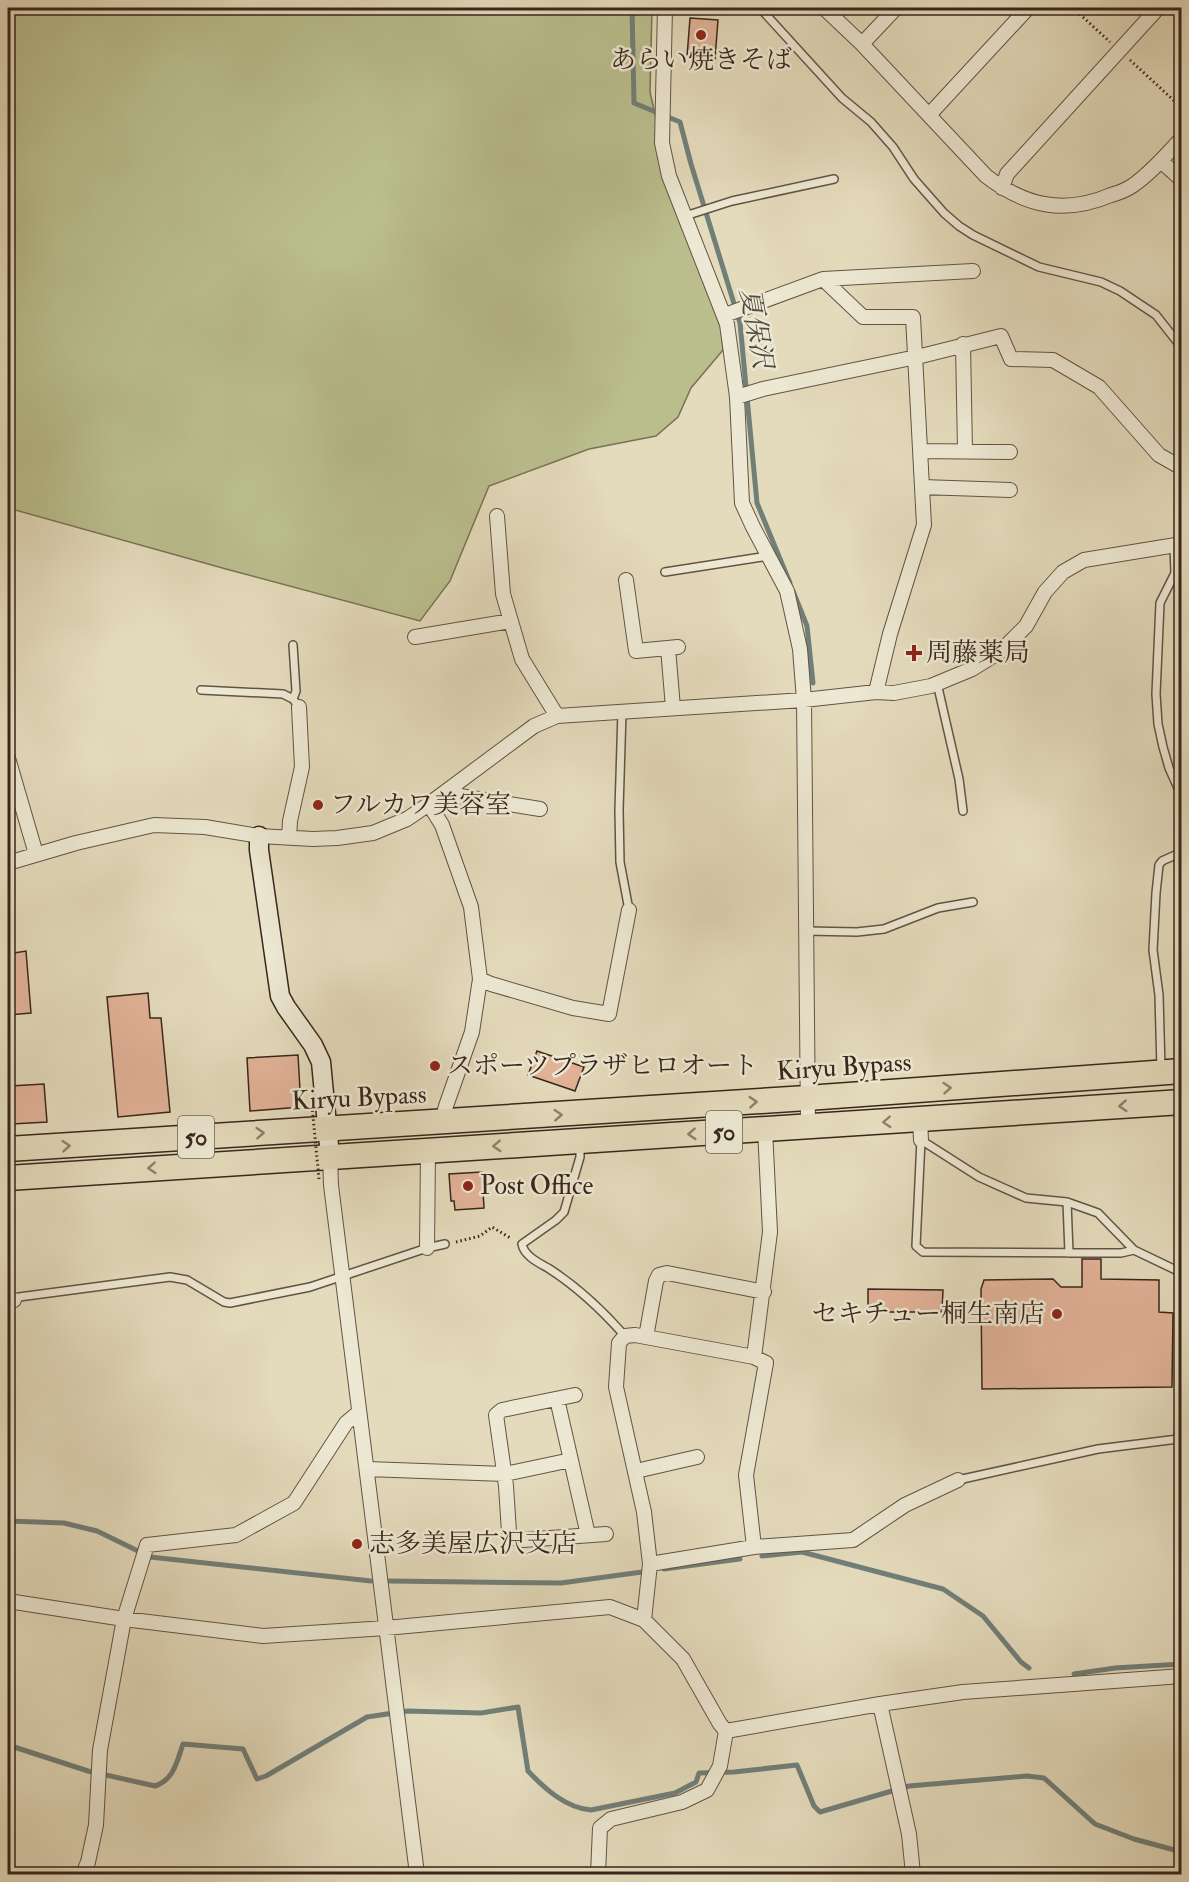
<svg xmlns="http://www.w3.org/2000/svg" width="1189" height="1882" viewBox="0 0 1189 1882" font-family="'IM FELL Double Pica','Noto Serif JP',serif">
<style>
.green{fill:#babe8d;stroke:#797254;stroke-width:1.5}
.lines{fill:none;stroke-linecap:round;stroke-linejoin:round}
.stream{stroke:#717f79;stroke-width:5}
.building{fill:#e2b298;stroke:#38261c;stroke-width:1.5}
.lane-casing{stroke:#635344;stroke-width:10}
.street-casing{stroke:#635344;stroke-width:16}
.secondary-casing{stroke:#38261c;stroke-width:21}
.highway-casing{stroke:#38261c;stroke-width:27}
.path{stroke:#38261c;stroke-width:3;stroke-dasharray:1.5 3;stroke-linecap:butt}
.lane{stroke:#ede8d3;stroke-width:7}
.street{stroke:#ede8d3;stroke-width:14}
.secondary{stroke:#ede8d3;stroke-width:18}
.highway{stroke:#e4dbbc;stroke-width:24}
.path-bridge{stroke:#38261c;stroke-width:3;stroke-dasharray:1.5 3;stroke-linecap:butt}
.oneway{stroke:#8e806c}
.poi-dot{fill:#8f2418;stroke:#ede8d3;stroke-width:2}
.labels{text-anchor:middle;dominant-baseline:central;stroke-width:5;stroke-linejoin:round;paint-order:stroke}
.shield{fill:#ede8d3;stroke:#6e6053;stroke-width:1.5}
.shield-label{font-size:24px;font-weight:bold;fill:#38261c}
.poi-label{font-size:26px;fill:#38261c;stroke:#ede8d3;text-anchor:start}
.street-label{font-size:26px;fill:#38261c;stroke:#ede8d3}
.water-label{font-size:27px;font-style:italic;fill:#504b43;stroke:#ede8d3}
</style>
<rect width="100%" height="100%" fill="#e4dbbc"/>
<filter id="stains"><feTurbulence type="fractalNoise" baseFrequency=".00333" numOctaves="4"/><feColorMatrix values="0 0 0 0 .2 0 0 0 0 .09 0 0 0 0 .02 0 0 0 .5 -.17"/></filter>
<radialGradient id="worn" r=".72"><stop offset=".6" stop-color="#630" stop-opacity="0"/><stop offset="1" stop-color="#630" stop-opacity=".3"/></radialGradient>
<path class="green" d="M8,8H652L650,92L669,176L721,324L723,350L691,388L678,417L656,436L589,449L489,486L450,581L420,621L226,569L8,508Z"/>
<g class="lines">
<path class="stream" d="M632,8L634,103L680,122L691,164L740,323L757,503L790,583
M793,591L807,626L813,683
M8,1521L64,1523L97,1531L138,1551
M762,1556L802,1552L943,1589L983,1616L1021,1662L1029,1668
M150,1557L371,1581
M664,1569L740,1559
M389,1581L561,1583L642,1572
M1074,1674L1115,1668L1182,1664
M8,1745L88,1771L155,1786C174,1780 177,1761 183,1744L243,1749L257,1779L266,1776L367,1717L407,1711L481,1713L518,1707L528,1771C545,1789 566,1808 591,1810L675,1793L696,1782L699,1773L734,1772L797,1765L814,1806L820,1812L909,1786L1027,1776L1044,1778L1095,1824L1134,1839L1182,1852"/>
</g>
<path class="building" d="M690,18L718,20L715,59L687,57Z
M26,951L31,1013L8,1015V954Z
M148,993L150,1018H161L170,1112L118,1117L107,997Z
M537,1051L584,1067L575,1091L528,1075Z
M298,1055L301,1107L250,1111L247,1058Z
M44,1084L47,1122L12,1124L10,1086Z
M482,1172L484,1208L455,1210L454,1201H451L449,1174Z
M1082,1259H1101V1279L1159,1280V1312L1173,1313L1172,1387L982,1389L981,1289L984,1280L1053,1279L1061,1287H1082Z
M868,1289L943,1290L942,1312H868Z"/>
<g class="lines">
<defs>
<path id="lane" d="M760,8L842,98L871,122L893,147L914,179L944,213L959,226L973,235L1039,267L1101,282L1120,291L1156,315L1182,348
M685,216L732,201L834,179
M1174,545L1175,573L1160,603L1156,694L1158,724L1163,747L1169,768L1182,797
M665,572L768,556
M937,683L959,779L963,811
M201,690L283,694L293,699L299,707
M293,699L296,691L293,645
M622,712L619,810L620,862L629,910
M806,931L857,932L884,929L938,908L973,902
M1161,1069L1159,995L1153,950L1156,893L1159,865L1162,861L1182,852
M921,1140L916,1246L923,1252L1121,1253L1134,1250
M921,1140L979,1177L1026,1198L1067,1202L1098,1213L1134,1250L1182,1273
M580,1144V1157L564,1212L556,1220L522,1244C524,1256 539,1263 548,1268C578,1287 602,1310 625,1336
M1067,1202L1069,1253
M14,1300L19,1297L170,1277L187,1280L224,1302L230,1303L310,1287L427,1248L445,1244
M958,1480L1098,1449L1178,1439L1182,1396"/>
<path id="street" d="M665,8L662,143L669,176L727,324L737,397L742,503L753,527L787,591L800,649L804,700L808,1126
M824,8L862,44L986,176C1025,206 1064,215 1111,195C1118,193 1126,190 1132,186C1151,173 1166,155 1182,138
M862,44L896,8
M929,115L1028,8
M1161,161L1182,180
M1002,188L1007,174L1158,8
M823,279L973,271
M725,315L823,279L863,317H913L924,525L890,634L876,692
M963,344L965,451
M737,397L763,389L921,356L1001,336L1011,359L1053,360L1099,387L1159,455L1182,468
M920,451L1010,452
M922,487L1010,490
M497,516L503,594L522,659L557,716
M626,580L636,651L678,647
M415,637L511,621
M668,648L673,708
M8,758L36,854
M451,788L460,796L540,809
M429,804L442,825L471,907L480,979L472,1032L446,1106L442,1122
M289,838L290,821L302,767L299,707
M8,863L76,843L154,825L205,827L259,836L313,839L337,838L373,833L407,819L429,804L534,726L557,716L804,700L876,692L894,693L931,686L972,669L1001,651L1026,626L1045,592L1063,572L1084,560L1182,544
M480,979L491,984L573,1008L609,1014L629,910
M920,1120L921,1140
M330,1156L331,1185L417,1874
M427,1248L428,1151
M8,1301L14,1300
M646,1337L656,1281L659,1275L667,1273L764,1292
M754,1357L770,1232L765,1129
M575,1395L502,1410L496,1415L506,1486L509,1532L511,1537L523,1540L606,1534
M557,1399L588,1535
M367,1469L505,1474L571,1460
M636,1471L697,1457
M650,1564L754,1547L853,1540L905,1505L958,1480
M8,1601L124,1619L263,1636L386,1628L610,1607L644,1620L683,1659L720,1724L726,1731
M644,1620L650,1564L644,1512L616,1387L619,1343L625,1336L635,1335L754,1357L766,1363L746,1475L754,1547
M880,1704L909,1834L913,1874
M726,1731L880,1704L963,1692L1182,1676
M83,1874L88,1862L96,1825L100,1750L124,1619L147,1545L236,1535L294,1503L346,1423L359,1412
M598,1874L600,1828L611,1819L682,1802L707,1790L720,1766L726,1731"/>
<path id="secondary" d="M259,836V850L280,996L286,1007L313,1045L321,1062L330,1156"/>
<path id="highway" d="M8,1149L807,1098L1182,1071
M8,1178L1182,1102"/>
</defs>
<use href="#lane" class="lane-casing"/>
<use href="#street" class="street-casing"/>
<use href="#secondary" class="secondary-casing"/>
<use href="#highway" class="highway-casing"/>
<path class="path" d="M1073,8L1110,42
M1130,60L1182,108
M456,1242L480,1236L492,1227L512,1239"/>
<use href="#lane" class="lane"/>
<use href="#street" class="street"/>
<use href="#secondary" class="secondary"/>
<use href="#highway" class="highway"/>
<path class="path-bridge" d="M312,1106L319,1179"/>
</g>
<defs><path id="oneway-chevron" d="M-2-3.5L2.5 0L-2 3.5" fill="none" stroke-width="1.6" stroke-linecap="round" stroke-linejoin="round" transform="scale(1.5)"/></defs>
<g class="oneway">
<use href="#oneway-chevron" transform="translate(947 1088) rotate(-4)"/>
<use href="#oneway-chevron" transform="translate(753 1102) rotate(-4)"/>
<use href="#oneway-chevron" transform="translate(1123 1106) rotate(176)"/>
<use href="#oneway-chevron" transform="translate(558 1115) rotate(-4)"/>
<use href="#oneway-chevron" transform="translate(887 1122) rotate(177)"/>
<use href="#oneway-chevron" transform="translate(260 1133) rotate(-4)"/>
<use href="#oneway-chevron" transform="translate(692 1134) rotate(176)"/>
<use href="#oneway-chevron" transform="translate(66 1146) rotate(-4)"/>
<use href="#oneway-chevron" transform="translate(497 1146) rotate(177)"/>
<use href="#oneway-chevron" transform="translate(152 1168) rotate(176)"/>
</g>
<g class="poi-dot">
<circle cx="701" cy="35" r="6"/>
<path d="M911 644h6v6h6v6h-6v6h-6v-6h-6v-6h6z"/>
<circle cx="318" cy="805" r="6"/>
<circle cx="435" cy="1066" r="6"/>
<circle cx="468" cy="1186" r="6"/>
<circle cx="1057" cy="1314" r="6"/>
<circle cx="357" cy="1544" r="6"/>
</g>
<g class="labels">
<g class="shield">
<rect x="706" y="1111" width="36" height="42" rx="4.5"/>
<rect x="178" y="1116" width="36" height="42" rx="4.5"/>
</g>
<g class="shield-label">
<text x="724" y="1132">50</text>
<text x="196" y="1137">50</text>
</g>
<g class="poi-label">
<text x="701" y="60" text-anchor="middle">あらい焼きそば</text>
<text x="926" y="653">周藤薬局</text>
<text x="330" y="805">フルカワ美容室</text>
<text x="447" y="1066">スポーツプラザヒロオート</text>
<text x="480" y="1186">Post Office</text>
<text x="1045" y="1314" text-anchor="end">セキチュー桐生南店</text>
<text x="369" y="1544">志多美屋広沢支店</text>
</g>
<g class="street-label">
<text transform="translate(844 1067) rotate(-4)">Kiryu Bypass</text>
<text transform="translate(359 1098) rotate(-3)">Kiryu Bypass</text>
</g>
<g class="water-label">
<text transform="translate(756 328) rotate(80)">夏保沢</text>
</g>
</g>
<rect width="1189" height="1882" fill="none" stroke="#e4dbbc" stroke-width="30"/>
<rect x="9" y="9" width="1171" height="1864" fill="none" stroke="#38261c" stroke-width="3"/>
<rect x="15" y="15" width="1159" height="1852" fill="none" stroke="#38261c" stroke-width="1.5"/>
<rect width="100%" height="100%" filter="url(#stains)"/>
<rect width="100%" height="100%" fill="url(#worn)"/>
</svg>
